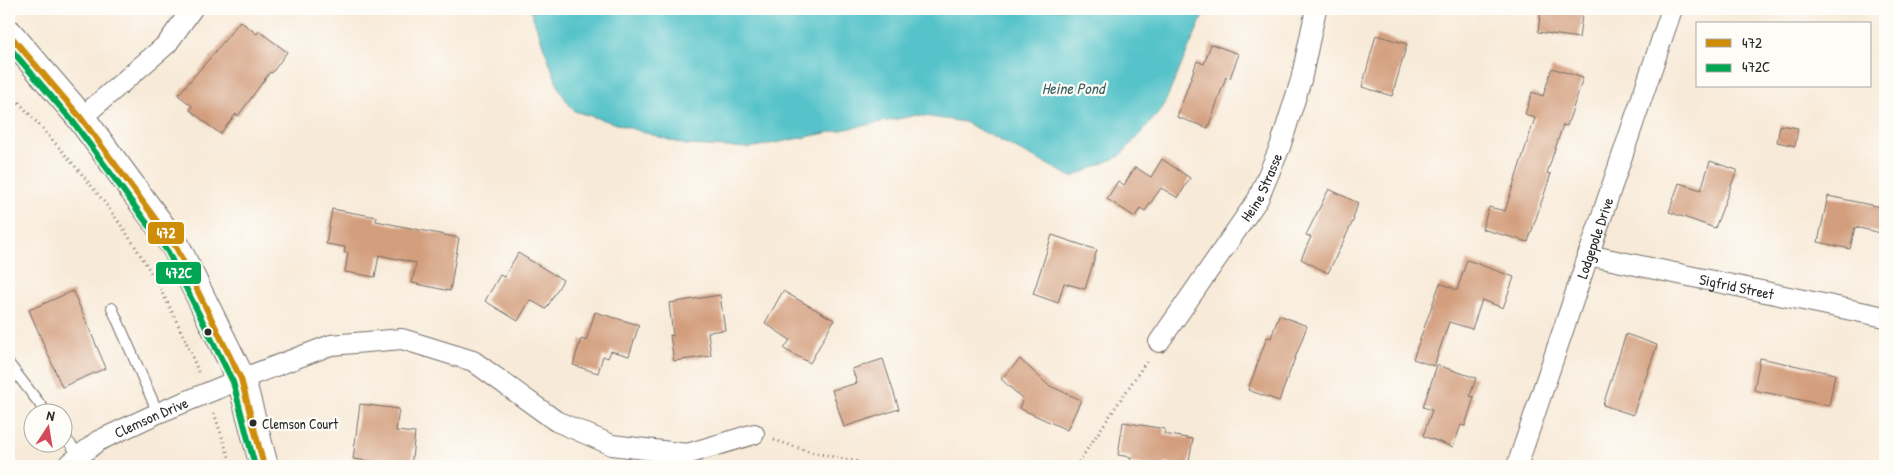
<svg xmlns="http://www.w3.org/2000/svg" width="1894" height="475" viewBox="0 0 1894 475" font-family="'Patrick Hand',sans-serif">
<style>
.water{fill:#55c3c9;stroke:#40777a}
.building{fill:#d39e7d}
.lines{fill:none;stroke-linecap:round;stroke-linejoin:round}
.lane-casing{stroke:#736e68;stroke-width:12}
.street-casing{stroke:#736e68;stroke-width:22}
.secondary-casing{stroke:#736e68;stroke-width:30}
.path{stroke:#736e68;stroke-width:3;stroke-dasharray:1 4;stroke-linecap:butt}
.lane{stroke:#fff;stroke-width:10}
.street{stroke:#fff;stroke-width:20}
.secondary{stroke:#fff;stroke-width:28}
.bus-1-casing{stroke:#fdfcf7;stroke-width:10}
.bus-2-casing{stroke:#fdfcf7;stroke-width:10}
.bus-1{stroke:#ce8d09;stroke-width:6}
.bus-2{stroke:#00a651;stroke-width:6}
.bus-dot{fill:#2b2b2b;stroke:#fdfcf7;stroke-width:2}
.labels{text-anchor:middle;dominant-baseline:central;stroke-width:4.5;stroke-linejoin:round;paint-order:stroke}
.bus-label{font-size:14px;fill:#2b2b2b;stroke:#fdfcf7;text-anchor:start}
.street-label{font-size:15px;fill:#2b2b2b;stroke:#fdfcf7}
.water-label{font-size:16px;font-style:italic;fill:#3a6062;stroke:#fdfcf7}
.line-badge{stroke:#fdfcf7;stroke-width:2}
.badge-label{font-size:14px;text-anchor:middle;font-weight:bold;fill:#fff}
</style>
<rect width="100%" height="100%" fill="#fdfcf7"/>
<filter id="ink" filterUnits="userSpaceOnUse"><feTurbulence type="fractalNoise" baseFrequency=".02" numOctaves="2"/><feDisplacementMap in="SourceGraphic" scale="10" xChannelSelector="R" yChannelSelector="G"/><feConvolveMatrix kernelMatrix="1 2 1 2 8 2 1 2 1" color-interpolation-filters="sRGB"/></filter>
<filter id="wash" filterUnits="userSpaceOnUse"><feTurbulence type="fractalNoise" baseFrequency=".0096" numOctaves="4" result="noise"/><feDisplacementMap in="SourceGraphic" scale="20" xChannelSelector="R" yChannelSelector="G"/><feGaussianBlur stdDeviation="1.12" result="paint"/><feColorMatrix in="noise" values="0 0 0 0 0 0 0 0 0 0 0 0 0 0 0 0 0 1.4 0 .05"/><feComposite in="paint" operator="in"/></filter>
<g filter="url(#wash)">
<rect width="100%" height="100%" fill="#f8ead8"/>
<path class="water" d="M530,9H1206L1162,109L1120,156L1072,177L964,122L918,115L749,148L686,145L574,111L560,91Z"/>
<g id="blocks">
<path class="building" d="M1541,9H1577V15L1582,16L1579,38L1538,32Z
M240,21L257,34L259,31L287,52L272,73L270,72L238,116L236,114L220,134L190,110L192,106L178,95L215,52Z
M1376,35L1407,44L1392,96L1362,87Z
M1211,44L1239,54L1230,78L1226,77L1208,128L1177,117L1197,61L1204,64Z
M1552,68L1583,78L1567,126L1563,125L1547,173L1551,174L1528,242L1482,229L1489,207L1505,211L1535,118L1525,114L1532,92L1543,96Z
M1780,125L1798,128L1795,146L1777,142Z
M1162,159L1190,178L1178,198L1161,188L1145,211L1140,208L1135,217L1107,199L1118,181L1124,185L1135,167L1151,177Z
M1710,161L1737,170L1715,228L1669,212L1679,183L1701,190Z
M1329,189L1358,203L1353,219H1354L1328,273L1301,259L1311,237L1306,235Z
M1828,196L1885,208V234L1855,227L1850,249L1818,242Z
M332,209L377,217L376,221L459,238L450,291L412,283L416,263L379,255L375,277L345,272L348,253L344,252L345,247L326,244Z
M1052,235L1097,250L1085,289L1064,283L1058,303L1033,294Z
M518,253L563,280L546,309L530,300L518,321L485,301L500,275L504,277Z
M1467,260L1514,277L1503,308L1482,300L1472,329L1449,322L1434,366L1413,359L1440,283L1457,290Z
M73,291L106,368L62,387L29,310Z
M783,291L834,320L810,363L784,349L790,340L765,323Z
M720,295L725,330L708,332L711,356L674,361L670,335L673,336L669,303Z
M595,312L639,325L629,356L611,351L608,358L603,356L598,373L573,365L581,339L586,341Z
M1279,315L1307,326L1279,401L1248,390L1267,337L1271,338Z
M1626,334L1657,345L1633,415L1603,405Z
M1760,358L1835,374L1829,406L1754,390Z
M883,359L899,409L844,427L832,390L857,383L852,369Z
M1020,359L1048,385L1081,400L1067,430L1019,408L1023,399L1001,379Z
M1437,365L1476,378L1470,396L1474,397L1465,426L1461,425L1453,447L1423,436L1432,410L1423,407Z
M360,404L399,409L396,431L415,433L411,466L353,459Z
M1123,422L1165,429L1164,434L1193,439L1188,466L1164,463L1163,466H1150L1130,463L1131,457L1118,455Z"/>
</g>
</g>
<g filter="url(#ink)">
<use href="#blocks" fill-opacity="0" stroke="#736e68" stroke-width="1"/>
<g class="lines">
<defs>
<path id="lane" d="M112,308L158,413
M9,364L46,412
M62,434L80,456"/>
<g id="street">
<path d="M81,118L167,44L192,9"/>
<path id="s1" d="M1588,255L1885,317"/>
<path id="s2" d="M1159,342L1258,199L1280,147L1301,80L1316,9"/>
<path id="s3" d="M67,466L98,441L158,413L241,379L331,345L402,339L473,361L556,421L612,445L687,454L754,434"/>
<path id="s4" d="M1517,466L1672,9"/>
</g>
<path id="secondary" d="M9,34L81,118L176,247L241,379L264,466"/>
</defs>
<use href="#lane" class="lane-casing"/>
<use href="#street" class="street-casing"/>
<use href="#secondary" class="secondary-casing"/>
<path class="path" d="M9,91C43,130 79,168 110,210C147,260 177,316 199,374
M214,413L232,466
M774,440L811,452L877,466
M1076,466L1148,359"/>
<use href="#lane" class="lane"/>
<use href="#street" class="street"/>
<use href="#secondary" class="secondary"/>
<defs>
<path id="bus-1" d="M9,34L81,118L176,247L241,379L264,466"/>
<path id="bus-2" d="M9,47L74,123L168,252L233,382L255,466"/>
</defs>
<use href="#bus-1" class="bus-1-casing"/>
<use href="#bus-2" class="bus-2-casing"/>
<use href="#bus-1" class="bus-1"/>
<use href="#bus-2" class="bus-2"/>
</g>
</g>
<g class="bus-dot">
<circle cx="208" cy="332" r="4.5"/>
<circle cx="253" cy="423" r="4.5"/>
</g>
<g class="labels">
<g class="bus-label">
<text x="262" y="423">Clemson Court</text>
</g>
<g class="street-label">
<text stroke="none"><textPath href="#s2" startOffset="186">Heine Strasse</textPath></text>
<text stroke="none"><textPath href="#s4" startOffset="241">Lodgepole Drive</textPath></text>
<text stroke="none"><textPath href="#s1" startOffset="152">Sigfrid Street</textPath></text>
<text stroke="none"><textPath href="#s3" startOffset="98">Clemson Drive</textPath></text>
</g>
<g class="water-label">
<text x="1073" y="88">Heine Pond</text>
</g>
</g>
<g class="line-badge">
<rect x="147" y="221" width="38" height="24" rx="5" fill="#ce8d09"/>
<rect x="155" y="261" width="47" height="24" rx="5" fill="#00a651"/>
</g>
<g class="badge-label">
<text x="166" y="238">472</text>
<text x="179" y="278">472C</text>
</g>
<rect width="1894" height="475" fill="none" stroke="#fdfcf7" stroke-width="30"/>
<rect x="1696" y="22" width="175" height="65" fill="#fdfcf7" stroke="#a9a8a5"/>
<rect x="1706" y="39" width="25" height="8" fill="#ce8d09" stroke="#a9a8a5"/>
<text x="1742" y="48" font-size="15" fill="#2b2b2b">472</text>
<rect x="1706" y="64" width="25" height="8" fill="#00a651" stroke="#a9a8a5"/>
<text x="1742" y="72" font-size="15" fill="#2b2b2b">472C</text>
<g transform="translate(48 428) rotate(12)"><circle r="24" fill="#fdfcf7" stroke="#a9a8a5"/>
<path d="M0-4L9 19L0 12L-9 19Z" fill="#d1495b"/>
<text y="-8" font-size="14" font-weight="bold" text-anchor="middle" fill="#2b2b2b">N</text>
</g>
</svg>
